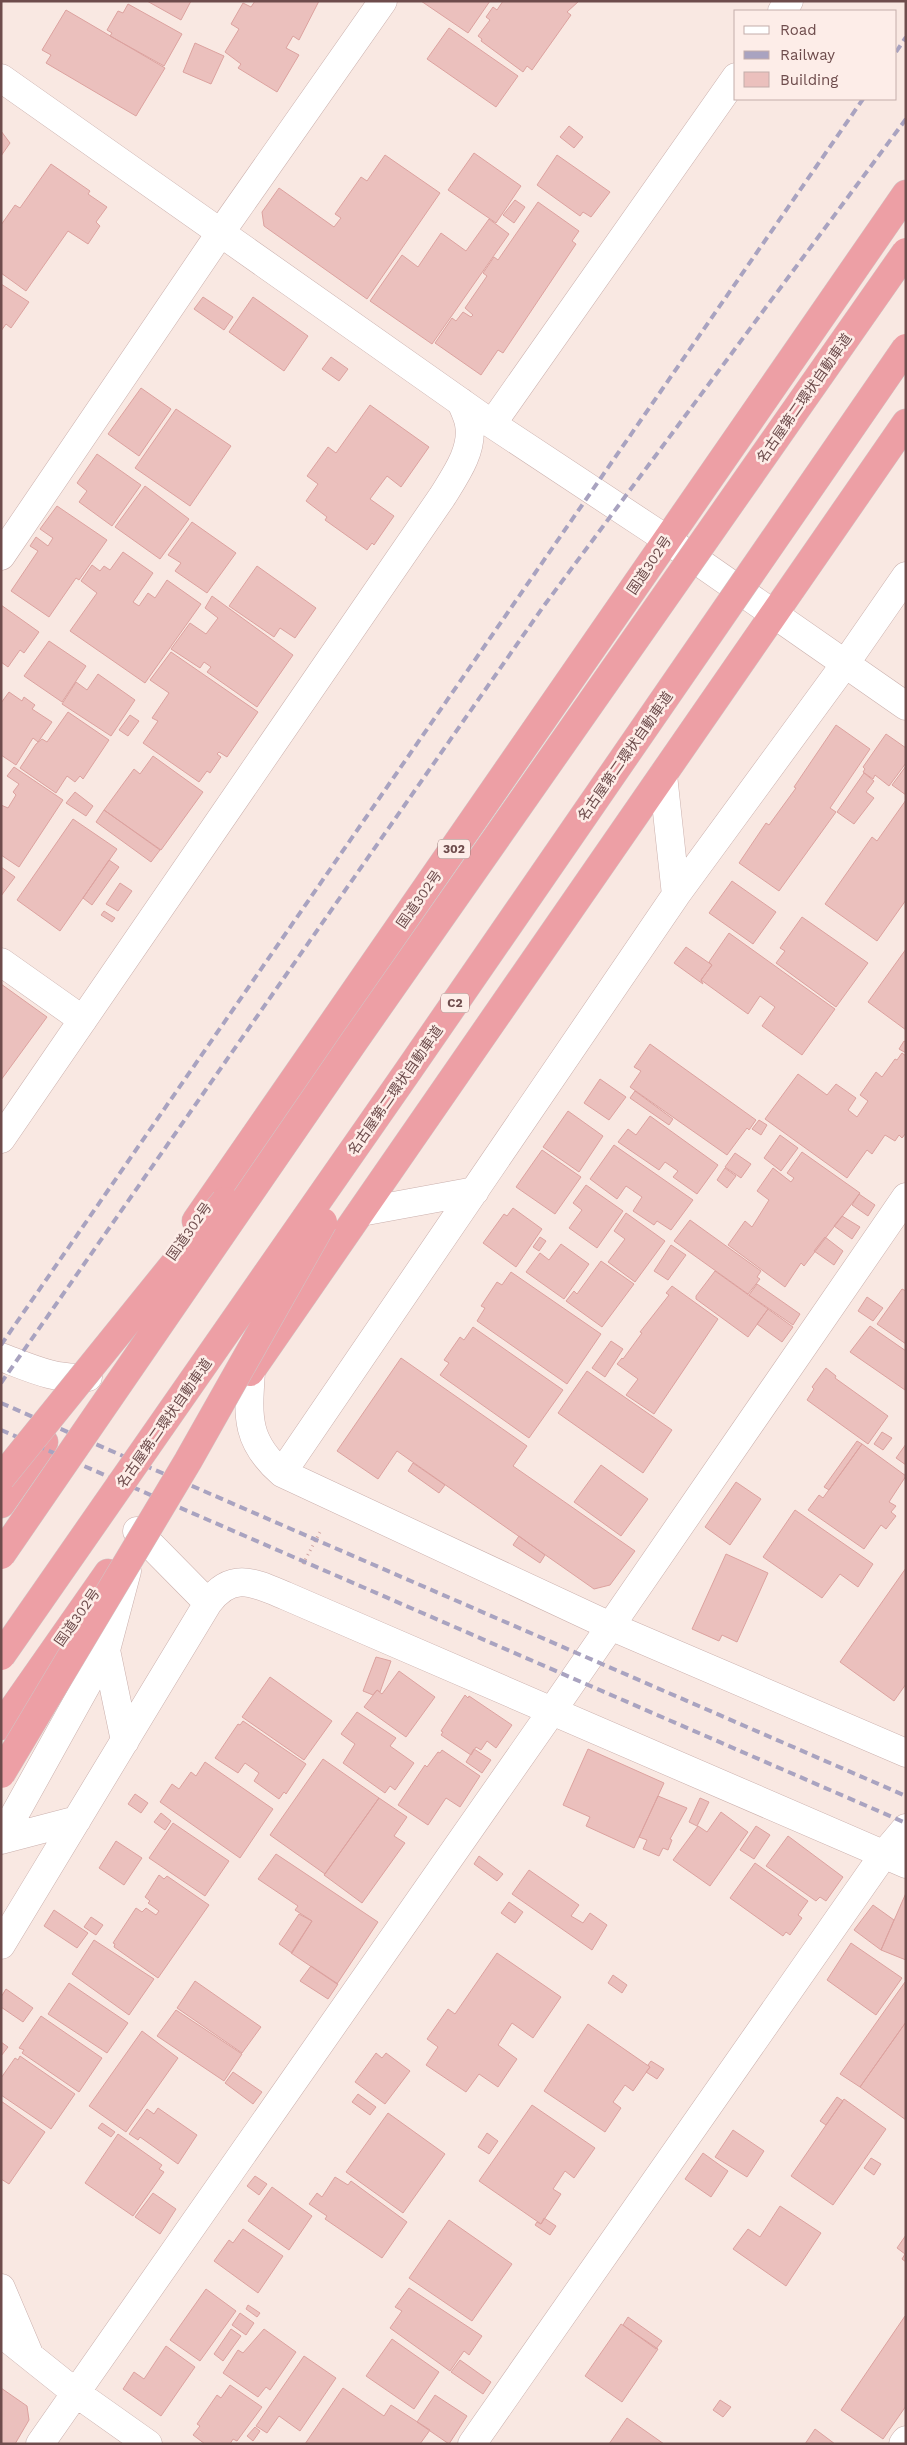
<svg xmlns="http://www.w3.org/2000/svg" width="907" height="2445" viewBox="0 0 907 2445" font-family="'Work Sans','Noto Sans JP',sans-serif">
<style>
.building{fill:#ebc0bd;stroke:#dca29f}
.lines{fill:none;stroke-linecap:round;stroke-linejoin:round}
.minor-casing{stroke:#cbb0ad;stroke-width:29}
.highway-casing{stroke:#d1c6c6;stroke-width:29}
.path{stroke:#cfa3a1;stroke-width:3;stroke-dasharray:1 4;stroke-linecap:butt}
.minor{stroke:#fff;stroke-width:28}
.highway{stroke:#ed9fa5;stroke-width:28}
.rail{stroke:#a9a3c0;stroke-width:4;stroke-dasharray:8 5;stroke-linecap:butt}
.highway-bridge-casing{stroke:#d1c6c6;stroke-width:29;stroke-linecap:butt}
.highway-bridge{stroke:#ed9fa5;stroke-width:28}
.labels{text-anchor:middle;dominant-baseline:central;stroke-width:5;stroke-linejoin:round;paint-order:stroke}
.shield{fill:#fdede8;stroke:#997c7b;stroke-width:1}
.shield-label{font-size:12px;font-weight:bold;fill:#6e4c4c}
.street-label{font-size:14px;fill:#6e4c4c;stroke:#fdede8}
</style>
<rect width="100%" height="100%" fill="#f9e8e2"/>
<path class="building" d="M147,1H191L181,20Z
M255,1H319L299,40L293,36L286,48L299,55L277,92L238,68L241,64L225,52L239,29L231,24L243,3L251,7Z
M421,1H490L468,33Z
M503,1H579L567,12L571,15L532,70L527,66L523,72L481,41L482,39L478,36L490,20L486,17L493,7L497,10Z
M128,4L182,34L164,66L110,36L112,33L107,30L118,11L123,13Z
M66,10L165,68L136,116L46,63L51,55L42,50Z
M449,28L518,76L496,107L427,59Z
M195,43L224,56L211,84L183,72Z
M569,126L583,137L574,148L560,137Z
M1,131L10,143L1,156Z
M474,153L521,186L496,223L448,190Z
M385,155L440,193L367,299L264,226L262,212L279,188L334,227L341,218L335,214L361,177L367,181Z
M557,155L610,192L591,217L583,212L580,216L537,185Z
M51,164L90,191L88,194L107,207L96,222L100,226L88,244L68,231L26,291L1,273V225L15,205L20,208Z
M515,200L525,207L514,223L503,215Z
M538,202L579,231L572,241L576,244L503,353L498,350L481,375L435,343L452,318L456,321L463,312L471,317L473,315L465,308L487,276L483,273L494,257L498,260Z
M489,219L509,234L432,344L370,301L402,255L418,267L441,233L466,251Z
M1,284L29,302L11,328L6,324L1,331Z
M203,297L233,317L224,330L194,309Z
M253,297L308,336L284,371L229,332Z
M331,357L348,369L339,381L322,369Z
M141,388L171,409L139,456L108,434Z
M370,405L429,447L401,487L387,476L370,499L394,516L374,545L372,543L367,550L325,520L327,517L306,501L318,484L307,476L328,447L336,453Z
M176,409L231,446L190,506L135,468Z
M97,454L141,485L112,526L79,502L87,491L77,483Z
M145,486L189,519L160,559L115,527Z
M57,506L107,540L79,580L76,578L49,617L11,591L38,551L30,546L36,537L48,546L53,538L40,529Z
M192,522L236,553L207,593L175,571L181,563L168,555Z
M123,552L153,573L133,602L139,606L148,593L155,598L167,580L201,604L145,683L70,631L97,593L81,581L92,565L100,571L104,566L110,570Z
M257,566L316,608L295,638L280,628L274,637L229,606Z
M212,596L293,655L257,707L207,672L211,667L204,662L200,668L171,649L190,623L206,634L218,618L205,608Z
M1,605L39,632L24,653L20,650L8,667L1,662Z
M49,641L86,666L62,702L24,676Z
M171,652L258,712L227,757L219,752L217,754L221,757L210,773L207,771L199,782L143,743L158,721L152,718L169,693L150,680Z
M98,674L135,700L111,736L62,704L76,682L87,690Z
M9,692L22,701L24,697L35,705L32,709L52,722L38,742L33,738L16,765L1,755V703Z
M68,712L109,740L83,779L80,776L75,782L67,776L56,793L20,768L36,744L42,739L47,742Z
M130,715L139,721L128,736L119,730Z
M836,725L870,749L830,808L836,812L779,891L739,863L766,823L769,825L796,788L794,787Z
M886,734L906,748V763L889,786L875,775L873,779L863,772L865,769L863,767Z
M153,756L203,792L161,850L104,810L134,769L140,774Z
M906,766V795L892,785Z
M14,767L63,800L19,867L1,855V805L8,808L16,795L13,792L19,784L7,776Z
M864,773L874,781L866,792L874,798L854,824L837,812Z
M75,792L93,806L86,816L66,803Z
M906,800V900L877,941L825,904L872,837L877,841Z
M104,810L160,850L151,862L96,822Z
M73,819L117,849L60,931L17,900Z
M109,860L119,867L92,905L83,898Z
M1,867L15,877L1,896Z
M732,881L776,912L753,944L709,913Z
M120,883L132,891L118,911L106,904Z
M104,911L115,918L112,922L101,915Z
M802,917L868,963L836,1007L776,963L785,951L780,948Z
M729,933L835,1009L802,1055L762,1026L775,1007L760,996L748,1014L701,980L712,965L709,962Z
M686,947L712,965L701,980L703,984L674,963Z
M906,949V1030L868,1002Z
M1,984L47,1017L1,1080Z
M904,1041L906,1042V1053L899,1049Z
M650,1044L756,1120L749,1130L747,1128L727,1155L630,1087L641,1071L634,1067Z
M902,1053L906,1056V1133L902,1138L899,1135L895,1141L885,1135L872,1154L867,1150L847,1178L765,1119L798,1074L827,1095L836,1084L856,1098L848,1110L857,1117L868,1101L860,1095L876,1072L882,1077L895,1059L897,1060Z
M600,1079L626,1097L609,1120L584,1103Z
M635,1091L673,1119L669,1125L630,1098Z
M568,1111L603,1136L579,1172L543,1147Z
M650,1116L718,1165L697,1194L673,1177L678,1171L665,1162L659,1170L618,1142L628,1129L636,1135Z
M759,1120L767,1125L761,1135L752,1129Z
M780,1135L798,1148L781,1171L764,1158Z
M614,1145L693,1200L671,1230L657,1221L654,1225L633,1211L642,1197L626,1186L617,1199L590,1179Z
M542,1150L581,1177L555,1214L516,1187Z
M802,1152L860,1193L804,1266L801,1263L785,1287L728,1245L745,1221L752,1227L769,1200L757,1191L773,1168L791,1182L794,1178L787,1173Z
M735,1153L751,1164L741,1178L725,1167Z
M725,1168L736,1176L727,1188L717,1180Z
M586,1185L623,1211L597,1248L569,1228L582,1210L573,1203Z
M859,1194L875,1205L868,1216L852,1205Z
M513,1208L542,1229L516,1267L483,1243L504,1214L507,1216Z
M626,1213L665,1241L635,1282L608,1262L625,1239L614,1231Z
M842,1216L860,1227L852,1239L834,1226Z
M690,1220L761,1271L757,1277L760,1279L748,1294L674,1241Z
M540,1237L546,1241L539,1251L533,1247Z
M825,1237L843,1251L834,1265L814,1251Z
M561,1244L589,1264L564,1299L526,1272L540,1253L549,1260Z
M671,1245L686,1255L668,1280L654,1271Z
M601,1261L634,1284L602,1327L566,1301L574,1291L577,1294Z
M715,1271L768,1309L748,1337L696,1299V1296Z
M511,1272L601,1334L567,1384L477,1321L485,1308L481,1306L497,1282L502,1285Z
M757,1284L800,1314L793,1325L749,1295Z
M672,1286L718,1319L654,1414L626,1395L638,1379L617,1364L622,1358L623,1359L642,1333L640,1332L669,1295L666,1293Z
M902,1289L906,1291V1344L877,1324Z
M867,1297L883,1308L873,1321L858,1311Z
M768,1309L793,1327L782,1342L757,1324Z
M870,1326L906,1351L905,1390L850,1352Z
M473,1327L563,1390L529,1438L440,1375L449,1363L444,1360L460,1337L464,1340Z
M611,1341L623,1349L605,1377L592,1368Z
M401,1358L527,1446L513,1466L635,1551L610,1585L594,1589L397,1451L378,1479L337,1451Z
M826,1368L836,1376L835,1378L888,1416L868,1444L807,1400L814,1389L812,1387Z
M587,1371L672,1430L643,1473L558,1413Z
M882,1432L892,1438L883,1450L874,1444Z
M857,1441L862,1444L829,1490L824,1487Z
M862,1444L906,1476L889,1502L896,1506L891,1512L896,1516L886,1529L881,1525L864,1549L808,1510L819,1495L823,1498Z
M906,1444V1465L896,1458Z
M413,1463L445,1485L439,1493L408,1471Z
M601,1465L648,1499L621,1536L574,1502Z
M736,1482L761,1499L730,1545L705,1527Z
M795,1510L873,1564L858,1587L840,1574L822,1598L763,1557Z
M519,1536L545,1555L540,1563L513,1545Z
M726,1554L768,1573L737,1642L722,1635L719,1641L692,1629Z
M906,1568V1684L894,1701L840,1662Z
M376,1657L391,1661L380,1692L377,1690L373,1695L363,1691Z
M399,1671L435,1697L406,1737L364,1707L377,1690L382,1694Z
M270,1677L332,1721L304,1760L242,1717Z
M465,1695L468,1698L469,1696L512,1725L496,1748L487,1741L481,1750L476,1747L471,1755L441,1735L443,1732L441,1731Z
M357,1712L396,1738L390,1746L414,1763L395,1790L390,1786L385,1793L343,1763L355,1744L341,1734Z
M243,1721L306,1764L286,1794L284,1792L279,1799L254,1781L259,1773L245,1763L238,1773L215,1758L238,1724L240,1725Z
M474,1749L491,1760L482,1773L466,1762Z
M588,1749L664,1783L634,1848L586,1826L590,1817L563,1805Z
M442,1750L480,1776L460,1807L446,1798L428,1825L398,1805L425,1765L427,1767L438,1752L440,1753Z
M323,1759L379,1798L325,1874L270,1835Z
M205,1762L273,1809L240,1858L160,1802L172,1784L179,1789L191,1772L196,1776Z
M135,1794L148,1803L141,1813L128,1804Z
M658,1796L687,1808L670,1839L672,1840L668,1850L663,1848L659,1856L643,1849L647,1840L639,1837Z
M379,1798L407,1817L394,1836L405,1843L362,1903L324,1875Z
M700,1798L709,1802L697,1826L689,1822Z
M721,1812L748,1832L710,1886L673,1860L698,1826L707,1832Z
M161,1813L171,1821L165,1830L154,1822Z
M173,1823L229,1861L205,1896L149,1858Z
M756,1826L770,1835L754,1859L740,1850Z
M788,1836L843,1877L826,1901L820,1897L816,1901L766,1866Z
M116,1841L142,1858L124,1885L99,1868Z
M276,1854L378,1922L337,1984L291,1953L312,1921L295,1910L298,1906L258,1879Z
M479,1856L503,1874L497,1881L474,1864Z
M755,1863L808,1901L798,1915L802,1918L790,1935L786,1932L783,1936L730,1898Z
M529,1870L579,1905L571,1916L583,1923L590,1913L607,1925L592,1950L512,1894Z
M159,1875L164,1879L167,1876L209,1905L158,1978L114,1947L115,1944L113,1943L136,1908L142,1912L146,1908L156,1915L159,1911L148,1903L150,1901L145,1897Z
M906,1893V1960L881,1950Z
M509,1902L523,1912L515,1923L501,1913Z
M873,1905L894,1920L881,1950L854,1930Z
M54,1910L88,1933L77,1948L44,1926Z
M299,1914L312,1921L292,1953L279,1944Z
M91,1917L103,1925L96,1935L84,1927Z
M94,1940L154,1979L129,2015L72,1974Z
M851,1943L902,1978L876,2015L827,1980Z
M497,1953L561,1997L533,2038L512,2023L498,2045L517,2059L498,2087L479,2074L466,2092L426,2065L438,2047L427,2039L448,2009L455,2014Z
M311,1966L338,1984L328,1999L300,1981Z
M613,1975L627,1985L622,1993L608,1983Z
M195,1981L261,2027L242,2053L177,2008Z
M905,1982L906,2022L860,2087L840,2074Z
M69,1983L128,2023L107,2053L48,2014Z
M6,1989L33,2008L23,2022L1,2007V1997Z
M176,2010L242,2054L224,2081L157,2036Z
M41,2016L102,2058L79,2092L22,2053L24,2050L19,2048Z
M906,2022V2120L860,2087Z
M588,2024L650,2067L633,2091L625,2085L613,2102L621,2108L605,2132L544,2091Z
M142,2031L178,2058L126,2132L89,2106Z
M1,2042L8,2047L1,2056Z
M376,2053L382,2058L386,2053L410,2071L385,2104L355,2082Z
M20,2056L75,2094L51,2129L1,2095V2078L15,2058L18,2060Z
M651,2061L664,2069L657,2079L646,2072L650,2067L648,2065Z
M233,2072L262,2092L253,2104L225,2083Z
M358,2094L376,2107L370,2115L352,2102Z
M837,2097L843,2101L826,2125L820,2121Z
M844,2099L886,2129L833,2205L791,2176Z
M1,2101L45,2132L9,2184L1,2179Z
M532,2105L595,2148L574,2178L565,2171L553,2189L561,2194L541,2224L479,2181Z
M158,2108L197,2135L178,2164L140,2137L138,2140L129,2134L147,2109L154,2114Z
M388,2113L445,2154L403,2213L346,2172Z
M102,2123L115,2132L111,2137L98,2128Z
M733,2130L764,2151L747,2177L715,2157Z
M487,2133L498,2141L489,2154L478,2147Z
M118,2134L162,2165L159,2169L164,2172L133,2216L85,2183Z
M703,2153L728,2171L711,2197L685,2179Z
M871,2158L881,2164L874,2175L864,2168Z
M255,2176L267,2184L259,2195L247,2186Z
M335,2177L348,2185L351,2181L407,2222L382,2258L325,2219L327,2216L309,2204L317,2193L322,2197Z
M272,2187L312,2216L289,2250L248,2221Z
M153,2193L176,2209L160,2234L135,2217Z
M780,2206L821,2233L786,2286L733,2249L748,2229L760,2237Z
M544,2218L556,2226L550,2235L535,2225L537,2222L541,2224Z
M449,2220L512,2264L472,2321L409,2278Z
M243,2229L283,2256L258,2293L214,2261L229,2240L233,2243Z
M906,2235V2262L902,2259L905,2254L897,2248Z
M409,2288L482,2336L469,2355L464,2351L450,2371L390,2328L402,2311L395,2307Z
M206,2289L236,2311L200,2361L170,2340Z
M248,2305L260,2313L257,2317L246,2309Z
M240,2313L254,2323L246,2335L232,2325Z
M905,2316L906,2406L883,2439L841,2410Z
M628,2317L662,2341L656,2349L623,2325Z
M621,2324L658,2349L622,2402L585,2376Z
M231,2329L241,2336L223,2361L214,2354Z
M264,2329L296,2352L270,2390L266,2387L258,2397L223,2373L238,2350L243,2353Z
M392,2339L439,2372L414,2409L366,2376Z
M166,2346L195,2367L161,2416L123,2389L134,2372L144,2379Z
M304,2356L336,2378L300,2431L279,2416L267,2433L256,2426Z
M460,2360L491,2382L483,2394L451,2372Z
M230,2385L262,2407L237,2441L233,2439L230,2444H205L193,2435L200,2426L197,2424L217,2395L221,2398Z
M1,2388L27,2406L29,2420L15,2444H1Z
M343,2388L384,2416L391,2405L430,2430L420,2444H305Z
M435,2395L467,2416L449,2444L417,2422Z
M720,2400L731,2407L723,2417L713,2410Z
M627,2418L664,2444H609Z
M255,2427L260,2431L253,2441L247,2436Z
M815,2429L835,2444H805Z"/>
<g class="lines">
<defs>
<path id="minor" d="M782,11L789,1
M1,78L492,424L666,539L906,706
M492,424L736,77
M1,556L221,232L383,1
M663,775L676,895
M1,962L83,1020
M1,1139L442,497C455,476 474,450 469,424C468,417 464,409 461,402
M361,1212L475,1191
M1,1357C30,1368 57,1381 88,1377
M251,1371C248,1416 245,1441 282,1473L610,1626L906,1753
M282,1473L676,895L845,664L906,576
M137,1531L208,1603
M106,1650L125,1741
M1,1839L106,1650L127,1571
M1,1840L77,1820
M1,1945L208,1603C232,1570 255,1583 286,1596L906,1864
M1,2288L29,2354
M1,2333L76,2393L148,2444
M40,2444L552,1711L906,1197
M472,2444L884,1854L906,1828
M903,2444L906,2440"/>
<path id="highway" d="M196,1221L906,194
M250,1372L906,423
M1,1504L44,1442
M1,1726L108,1573"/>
</defs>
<use href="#minor" class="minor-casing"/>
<use href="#highway" class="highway-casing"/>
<path class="path" d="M303,1564L321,1530"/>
<use href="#minor" class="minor"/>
<use href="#highway" class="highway"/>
<path class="rail" d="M896,52L906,37
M1,1345L863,99
M1,1383L543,607L906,119
M1,1403L906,1796
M1,1430L906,1823"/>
<defs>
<path id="highway-bridge" d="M1,1478L225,1201
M1,1555L355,1040L906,252
M1,1656L408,1071L906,348
M1,1774L188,1461L323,1222"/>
</defs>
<use href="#highway-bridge" class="highway-bridge-casing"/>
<use href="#highway-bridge" class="highway-bridge"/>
</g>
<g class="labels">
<g class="shield">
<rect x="438" y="839.5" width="32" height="19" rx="4"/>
<rect x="441" y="993.5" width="28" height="19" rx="4"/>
</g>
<g class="shield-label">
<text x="454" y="849">302</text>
<text x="455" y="1003">C2</text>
</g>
<g class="street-label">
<text transform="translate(804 398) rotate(-55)">名古屋第二環状自動車道</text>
<text transform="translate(649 565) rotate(-56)">国道302号</text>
<text transform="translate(625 756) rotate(-55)">名古屋第二環状自動車道</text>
<text transform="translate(419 899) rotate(-55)">国道302号</text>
<text transform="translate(395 1090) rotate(-55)">名古屋第二環状自動車道</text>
<text transform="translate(189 1231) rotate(-55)">国道302号</text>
<text transform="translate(164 1423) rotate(-55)">名古屋第二環状自動車道</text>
<text transform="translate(77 1617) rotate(-55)">国道302号</text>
</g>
</g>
<rect width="907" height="2445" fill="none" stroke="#6e4c4c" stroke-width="5"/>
<rect x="734" y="10" width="162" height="90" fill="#fdede8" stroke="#c4adaa"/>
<rect x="744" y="26" width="25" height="8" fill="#ffffff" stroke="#c4adaa"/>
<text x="780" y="35" font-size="15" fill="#6e4c4c">Road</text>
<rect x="744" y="51" width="25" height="8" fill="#a9a3c0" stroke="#c4adaa"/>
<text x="780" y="60" font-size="15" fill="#6e4c4c">Railway</text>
<rect x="744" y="72" width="25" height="15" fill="#ebc0bd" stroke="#c4adaa"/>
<text x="780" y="85" font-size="15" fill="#6e4c4c">Building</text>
</svg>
